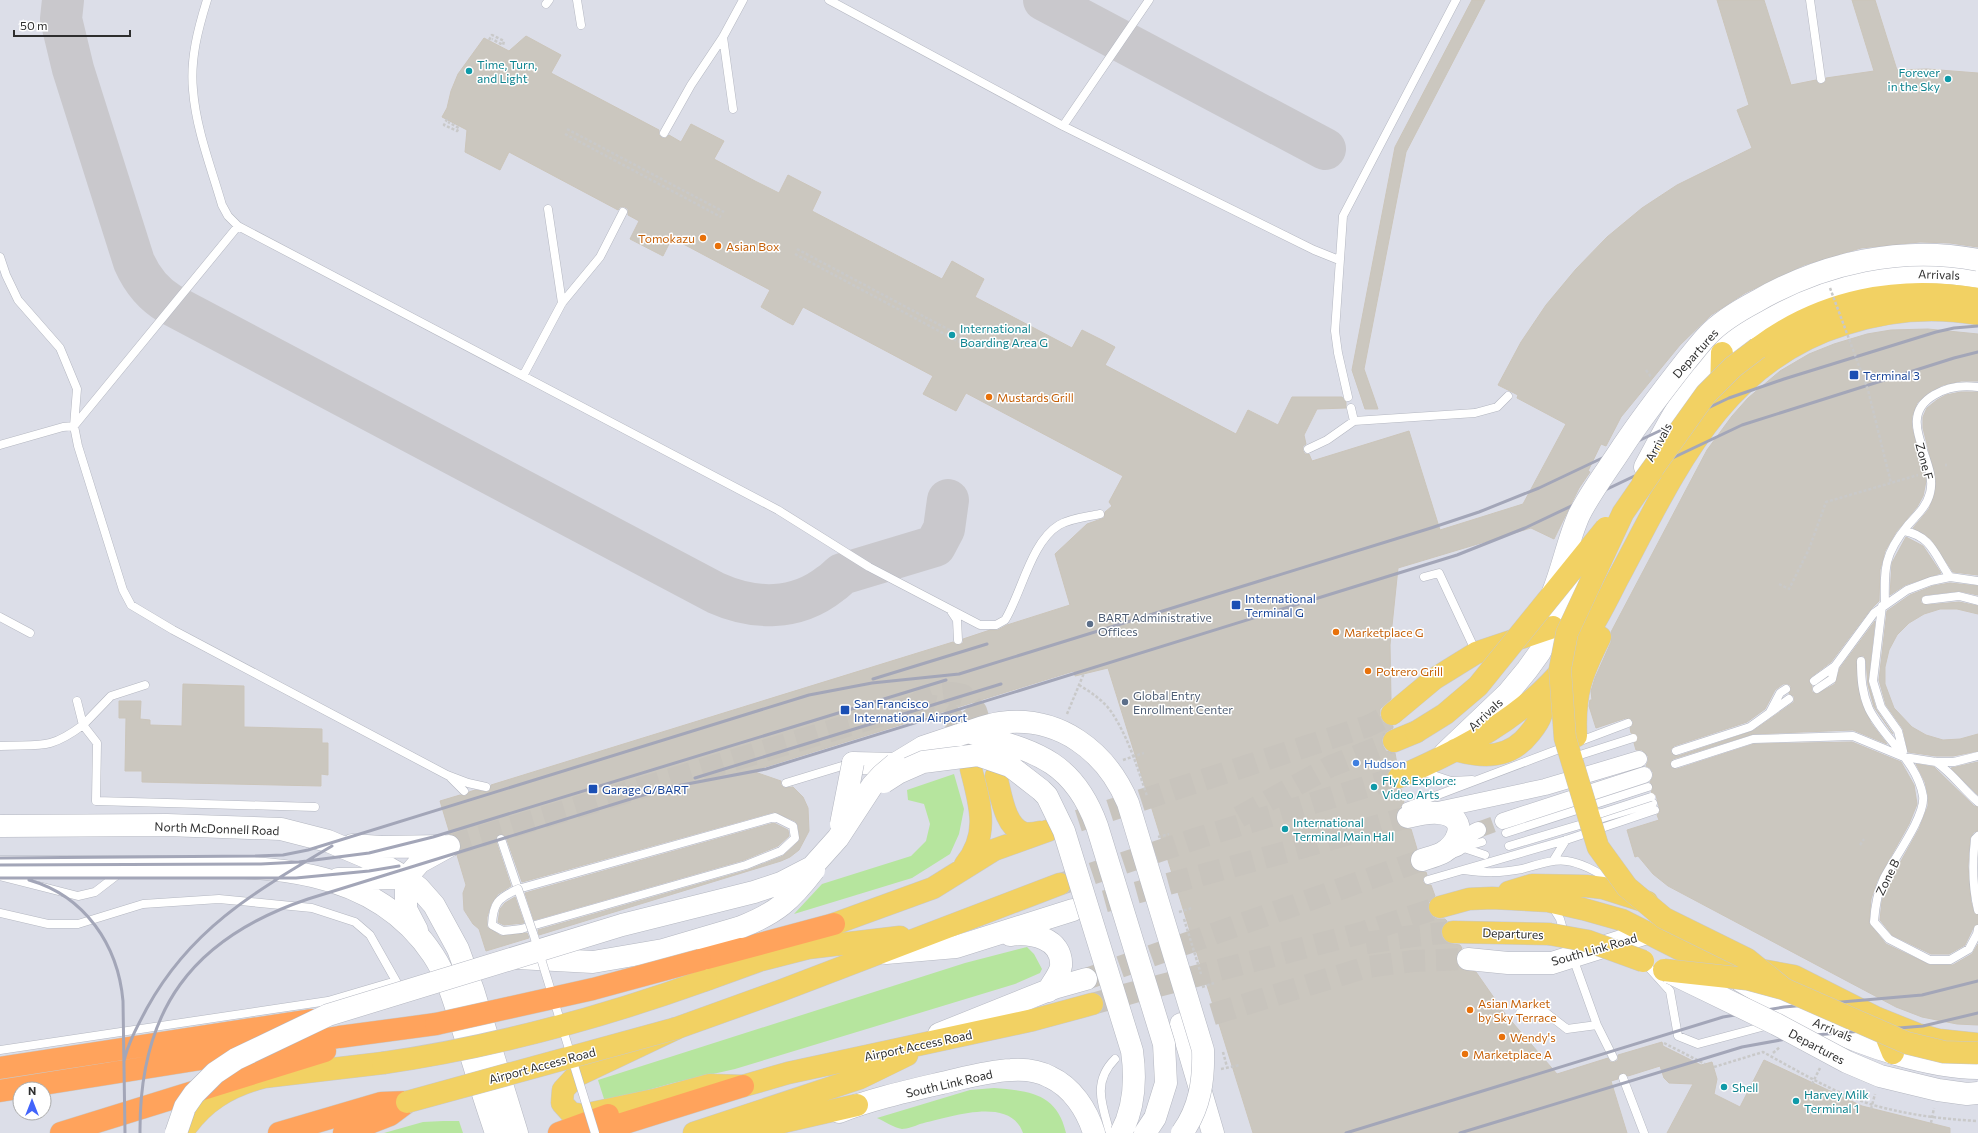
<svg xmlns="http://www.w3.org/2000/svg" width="1978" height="1133" viewBox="0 0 1978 1133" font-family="Commissioner,sans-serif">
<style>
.airport{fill:#dcdee8;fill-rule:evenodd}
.green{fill:#b6e59e}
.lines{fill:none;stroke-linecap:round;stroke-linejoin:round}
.taxiway{stroke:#c9c8cc;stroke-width:42}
.building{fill:#cbc7bf;stroke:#cbc5ba;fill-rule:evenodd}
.street-tunnel{stroke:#c8c4bd;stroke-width:16;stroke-dasharray:16 8;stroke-linecap:butt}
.secondary-tunnel{stroke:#c8c4bd;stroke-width:22;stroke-dasharray:22 11;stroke-linecap:butt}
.primary-tunnel{stroke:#c8c4bd;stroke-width:22;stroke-dasharray:22 11;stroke-linecap:butt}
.lane-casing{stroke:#b4b7c1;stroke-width:9}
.street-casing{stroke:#b4b7c1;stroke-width:17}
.secondary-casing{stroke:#b4b7c1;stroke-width:23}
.primary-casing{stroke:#c9c9c9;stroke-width:23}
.highway-casing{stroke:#c9c9c9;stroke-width:23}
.path{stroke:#c9c9c9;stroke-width:2.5;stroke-dasharray:3 2;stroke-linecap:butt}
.lane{stroke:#fff;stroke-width:8}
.street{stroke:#fff;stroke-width:16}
.secondary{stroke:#fff;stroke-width:22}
.primary{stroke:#f2d163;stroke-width:22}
.highway{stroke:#ffa35c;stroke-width:22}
.rail{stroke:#a3a6b8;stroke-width:3}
.lane-bridge-casing{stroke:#b4b7c1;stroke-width:9;stroke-linecap:butt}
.secondary-bridge-casing{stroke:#b4b7c1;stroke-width:23;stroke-linecap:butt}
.primary-bridge-casing{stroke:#c9c9c9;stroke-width:23;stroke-linecap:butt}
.highway-bridge-casing{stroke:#c9c9c9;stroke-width:23;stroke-linecap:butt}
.path-bridge{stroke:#c9c9c9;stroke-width:2.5;stroke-dasharray:3 2;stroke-linecap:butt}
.lane-bridge{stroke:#fff;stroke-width:8}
.secondary-bridge{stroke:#fff;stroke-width:22}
.primary-bridge{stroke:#f2d163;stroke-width:22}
.highway-bridge{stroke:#ffa35c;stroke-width:22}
.culture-dot{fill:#0f9aa8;stroke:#fff;stroke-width:1.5}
.food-dot{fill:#e8710a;stroke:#fff;stroke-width:1.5}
.transit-dot{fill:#1a4fb4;stroke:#fff;stroke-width:1.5}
.service-dot{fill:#5c6f8a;stroke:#fff;stroke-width:1.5}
.shop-dot{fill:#3f7fe0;stroke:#fff;stroke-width:1.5}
.labels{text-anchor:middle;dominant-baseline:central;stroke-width:3;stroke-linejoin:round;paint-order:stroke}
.culture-label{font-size:12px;fill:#0d838f;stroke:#fff;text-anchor:start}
.food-label{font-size:12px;fill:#c56008;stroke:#fff;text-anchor:start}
.street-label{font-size:12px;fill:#2e2e2e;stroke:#fff}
.transit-label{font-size:12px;fill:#164399;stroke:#fff;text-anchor:start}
.service-label{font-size:12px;fill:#4e5e75;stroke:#fff;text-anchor:start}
.shop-label{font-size:12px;fill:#366cbe;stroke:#fff;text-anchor:start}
</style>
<rect width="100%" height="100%" fill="#efe9e1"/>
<path class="airport" d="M0,0H1978V1133H0ZM20,1089H44V1113H20Z"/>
<path class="green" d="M954,774L964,809L959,834L950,854L912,878L794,914L822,884L911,856L926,841L930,824L924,804L908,800L907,790Z
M1027,947L1034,954L1042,969L1040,973L1015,984L735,1069L673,1083L605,1102L598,1080L965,963Z
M994,1088C1029,1091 1057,1093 1066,1133H1023C1010,1095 948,1118 920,1124C915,1126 907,1129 902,1129C894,1128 884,1121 877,1118L970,1090Z
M443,1121H459L463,1133H384L423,1122Z"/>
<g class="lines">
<path class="taxiway" d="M63,0L61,19L73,69L134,262C142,280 153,294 170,304L716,593C754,610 796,611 830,584C835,581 838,577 842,574L935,546L944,529L948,500
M1044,0L1325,149"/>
</g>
<path class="building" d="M1472,0H1485L1406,152L1364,369L1378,409H1365L1352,370L1395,147Z
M1717,0H1764L1791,85L1816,80L1819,84H1822L1826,81V78L1874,71L1852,0H1875L1897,70L1927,69L1978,73V247L1950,243L1920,242L1861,248L1804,265L1745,293L1711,315L1680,345L1621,417L1606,446L1601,444L1588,471L1590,472L1579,488L1554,539L1531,528L1398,568L1390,645L1391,699L1380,709V716L1383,722L1393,726V728L1384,733L1382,740L1383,746L1386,751L1395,753L1397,764L1389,770L1387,776L1388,782L1392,787L1401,789L1404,802L1396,813V821L1399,826L1404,829H1411L1417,849L1413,852L1410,857V863L1414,869L1419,872H1426L1427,875L1423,878V882L1426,885H1431L1435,896L1428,903V911L1432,916L1437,919H1445L1447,921L1442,926L1441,931L1442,938L1447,943L1460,945L1462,948L1456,957L1457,964L1461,969L1476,972L1506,1015L1557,1074L1608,1058L1610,1062H1615L1618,1060V1055L1662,1042L1663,1046L1701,1065L1712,1062L1717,1079L1714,1094L1740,1107L1764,1060L1862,1106L1950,1128V1133H1667L1693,1084L1669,1083L1664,1078L1660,1066L1628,1076L1621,1073L1619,1075L1618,1079L1611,1081L1627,1133H1253L1108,668L1075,676L1074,671L752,771L781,781V785L784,788L793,787L803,797L808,808L809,831L799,850L790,857L781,861L539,935L538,930L748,870L783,856L800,840L798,825L795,821L774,812L522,882L506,837L502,834H499L496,841L511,886L498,894L491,904L487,917V927L501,936L527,933L529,938L486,951L479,929L473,924L464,910L463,893L466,885L457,855L461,846L460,840L456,836L450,834L440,801L460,795L466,796L469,792L475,790L487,792L490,790L491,785L953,642L959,645L963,643V639L990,630H998L1007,625L1070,605L1055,554L1087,524L1104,518L1105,512L1112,506L1109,502L1123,476L966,393L956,411L923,394L933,376L803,307L793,325L787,322L761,307L770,290L672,238L663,256L630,239L639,221L628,215V209L625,207H620L618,210L509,152L500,170L465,152L467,130L442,117L447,108L451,91L458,74L484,38L509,51L526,36L561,55L551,73L659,130V135L662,138H666L669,135L681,142L691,124L724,141L714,159L755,181L779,193L788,175L821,192L812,211L942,279L952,261L984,279L975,297L1072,348L1082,330L1102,340L1115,347L1105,365L1236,434L1248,410L1278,425L1292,397H1342L1346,402V408L1317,409L1304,435L1306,444L1303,446V451L1305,454H1309L1312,461L1409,431L1440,530L1523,504L1566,424L1517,398L1518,395L1498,385L1521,342L1546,305L1576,269L1607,237L1642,208L1677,185L1752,148L1737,110L1749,105Z
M1928,329L1978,334V381H1961L1943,385L1931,391L1917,403L1912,416V428L1926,481L1923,496L1917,507L1896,532L1885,551L1880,570L1879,601L1870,610L1831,662L1811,677L1809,681L1812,686V692L1817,694L1835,684L1840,668L1875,621L1868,682L1876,709L1893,734L1874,707L1868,685L1866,661L1864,656H1861L1856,661L1860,699L1871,723L1887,744L1853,730L1753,734L1673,759L1670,765L1672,768L1677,769L1754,744L1852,742L1901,762L1914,785L1917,804L1909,824L1877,881L1871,899L1869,923L1886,944L1930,965H1953L1972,954L1978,944V1025L1957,1024L1922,1017L1896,1007L1668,886L1653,874L1638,856L1635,857L1627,830L1659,820L1657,815L1660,811L1656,795L1651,792L1653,788L1650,782L1653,777V772L1650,768L1646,766L1648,761V756L1642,750H1636L1634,743L1637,741L1638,737L1636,734L1631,733L1630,728L1633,724V721L1626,718L1596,728L1589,706L1590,700H1592L1591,691L1595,678L1611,642V632L1707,450L1732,416L1748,398L1780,371L1809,354L1834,344L1867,334L1891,330ZM1783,684H1788L1791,686L1789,694L1794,696V702L1753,731L1678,756L1671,753V749L1674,746L1747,722L1765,709L1775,690Z
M1961,392H1978V575L1953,572L1931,539L1913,528L1929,509L1935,493L1936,480L1923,428V417L1927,408L1937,400L1946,395Z
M1906,537L1923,546L1941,573L1905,585L1890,595L1892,563Z
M1950,583L1978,586V595L1959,591L1925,595L1921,598V603L1927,605L1959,602L1978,606V614L1957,609H1940L1924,614L1909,623L1897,635L1889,650L1885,667V684L1894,708L1912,727L1926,735L1943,740L1960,739L1978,734V751L1953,756H1936L1908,752L1903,729L1886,705L1879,680L1887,611L1910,595L1933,586Z
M183,684L244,686V727L322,729V743H328V775L321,774V786L142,782V771H125L126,718H119V701H141L140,719L150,720V725L182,726Z
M1978,762V795L1951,768Z
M1916,764L1934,767L1974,806L1978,807V831L1974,832L1970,838L1968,866L1971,902L1974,913L1978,915V924L1974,926L1965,945L1949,954H1931L1892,935L1880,920L1882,901L1887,886L1919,829L1928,806V795L1925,782Z
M774,823L788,830L789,836L778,846L744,860L534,920L525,893Z
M515,897L524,923L504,925L498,922L500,909L505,903Z"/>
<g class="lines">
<path class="street-tunnel" d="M1478,830L1503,821"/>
<path class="secondary-tunnel" d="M449,846L913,706
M1073,910L1297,849L1408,817
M1089,978L1422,860
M1181,1024L1367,967L1413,961L1468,959"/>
<path class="primary-tunnel" d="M913,706C930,695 942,689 963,695L976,711L987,745
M913,706C958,699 962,734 971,769
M1239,817L1331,766L1394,741
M1047,831L1368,726L1392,714
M1061,884L1201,837L1399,777
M1366,943L1413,936L1453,932
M1092,1004L1135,992L1361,933L1440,907"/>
<defs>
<path id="lane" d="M207,0C198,29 190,59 193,90C196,129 211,167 222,205L228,216L238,226L778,510L869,567L980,625H996L1005,620C1022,592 1031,542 1059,525C1071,518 1086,517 1100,514
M577,0L581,25
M829,0L1063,126L1314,250L1339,260
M1810,0L1821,79
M546,4L549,0
M723,37L733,109
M1063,126L1149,0
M664,133L691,85L723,37L743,0
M548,209L562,303
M0,257L6,275L18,300L60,348L77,389L74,426L78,446L123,590L131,605L173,630L447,775L468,783L486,787
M523,376L562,303L600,257L623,212
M1348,397L1338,353L1335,331L1343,216L1456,0
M1351,408L1354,421
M0,445L63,427L74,426L238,226
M1308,449L1327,440L1354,421L1475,413L1497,407L1508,396
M1904,531C1932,536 1935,556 1950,577
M1424,577L1439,573L1476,652
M1926,600L1959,596L1978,601
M1885,604C1884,568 1884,554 1908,525C1917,515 1927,506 1930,493C1939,461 1893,419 1934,395C1947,387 1963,385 1978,387
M1882,606L1873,681L1881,707L1898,731L1903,751
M951,611L957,620L958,640
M0,617L30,633
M1861,661C1861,678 1862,693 1869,709C1884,739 1917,761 1923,796C1926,816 1893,860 1884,878C1877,893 1875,906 1874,922L1889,939L1930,960H1950L1969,949L1977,934L1978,929
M1814,681L1835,666L1874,613L1907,590L1931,581L1950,577L1978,581
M145,685L111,696L83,725L97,743L96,801L315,807
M1817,689L1832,679L1835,666
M1770,712L1780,693L1786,689
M0,746C40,744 48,751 83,725L77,701
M1676,751L1750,727L1789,699
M1936,762C1952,773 1963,789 1978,802
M1675,764L1753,739L1853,736L1904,757L1936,762H1954L1978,756
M1421,771L1451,781L1472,780
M451,778L464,791
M786,783L852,763
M1406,807L1628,723
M1506,833L1648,787
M1978,836L1975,839C1972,864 1972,885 1978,910
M501,839L518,889L775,817L793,826L795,838L781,851L746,865L521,929
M1509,846L1653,803
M1461,847L1485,855
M1464,847L1482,842
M1553,861L1566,840
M1464,870C1486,873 1500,873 1522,869C1537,865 1552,859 1567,861C1583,863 1600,874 1614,882
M0,876L78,896L95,892L121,872
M1428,880L1566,840L1655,810
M1552,906L1560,919L1565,936
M0,913L48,924H78L143,904L219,899L312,908L355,922L370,935L396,981L328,1001L0,1050
M1573,958L1597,1025
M1643,961L1670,991L1678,1036L1698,1044L1769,1025
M1520,1013L1545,1012L1567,1029L1597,1025L1613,1057
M1623,1078L1644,1133
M1110,1133C1102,1105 1092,1082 1115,1059"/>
<path id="street" d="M1433,811L1545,787L1639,759
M1503,821L1644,775
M1452,850C1467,846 1466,834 1478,830"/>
<path id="secondary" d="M1645,467C1662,435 1678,403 1701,374C1764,296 1881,259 1978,277
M1445,753L1508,693L1527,670L1540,652L1564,606L1596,552
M853,763L895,764L923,747L959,735
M1408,817C1419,814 1436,810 1448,815C1468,823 1456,846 1442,853C1436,856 1428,858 1422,860
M0,826L167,825L281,829L328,841L380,863L406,878L419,888L434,905L458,949L473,990L517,1133
M352,845L381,847L444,846
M0,867C49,867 98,867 147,867C249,866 369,858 433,955C449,979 456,1008 465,1036C475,1069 485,1101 496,1133
M338,879L403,878
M417,930L406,909V878L420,862L449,846
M1010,935C1031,932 1063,938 1061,966C1060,974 1052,983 1048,991
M886,953L956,947L1073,910
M518,958L593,962L663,950L741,927
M1468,959L1508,963H1552L1647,933
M1741,981C1767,996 1793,1013 1821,1025C1866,1047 1928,1067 1978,1068
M1181,1024L1213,1133
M939,1034L1054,988L1086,979
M839,1112C872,1099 908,1091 942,1083C964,1078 988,1071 1011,1070C1024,1069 1039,1071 1050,1077C1072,1087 1087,1110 1094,1133"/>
<path id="primary" d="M1758,348C1822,300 1899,285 1978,299
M1721,392L1722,353
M1392,714L1434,679L1476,653L1553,627
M1576,736C1574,693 1581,675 1600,637
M1394,741L1416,732
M1455,750C1484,758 1510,759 1530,733C1534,728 1539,722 1541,715C1542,707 1543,698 1544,690
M996,776C1001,793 1004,827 1024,833C1029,834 1035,833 1040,832
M1399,777C1460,750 1524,718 1566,665C1587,639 1602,610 1617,580C1674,474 1720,362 1845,324C1888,310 1932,306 1978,314
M965,865C990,834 980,805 971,769
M1060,884L780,991L677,1028L576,1076L563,1090L562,1103L571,1113L583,1115L654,1100L709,1085L743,1086L788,1073L1033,1020L1092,1004
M1509,892L1532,885L1586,886L1603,888L1647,902
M1440,907L1469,899L1492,898L1548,901L1583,909L1622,920L1699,959L1794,976L1877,1018L1917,1034L1939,1040L1978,1044
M1453,932L1549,934
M761,960L834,924L933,888L994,850L1047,831
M706,980L761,960L808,948L900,937
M1880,1021L1893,1053
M182,1133C202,1102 229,1086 264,1077L383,1063
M694,1133L860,1078L907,1055
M735,1133L857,1105"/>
<path id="highway" d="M700,960L834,924
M0,1068L311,1020
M0,1091L339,1037L436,1024
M61,1133L325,1051
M279,1133L381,1103L407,1102
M344,1133L390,1115L406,1103
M559,1133L608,1115
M593,1133L743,1086"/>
</defs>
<use href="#lane" class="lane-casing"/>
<use href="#street" class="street-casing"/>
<use href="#secondary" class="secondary-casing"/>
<use href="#primary" class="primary-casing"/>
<use href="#highway" class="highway-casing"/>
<path class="path" d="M489,40L492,35L504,41L503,45L492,39
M447,119L444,125L457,131L459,128L448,122
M567,129L724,212
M565,134L721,217
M797,249L970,341
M795,254L967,346
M1646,370L1652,378
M1945,465H1947
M1779,584L1789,589L1809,549L1826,502L1918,475
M1079,685C1092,693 1106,702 1114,716C1129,740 1138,769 1147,796
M1067,714L1084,673
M1123,760L1144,753
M1158,837L1169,834
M1860,845L1864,839
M1179,912L1192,908
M1184,919L1201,974
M1202,987L1214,983
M1664,1043L1705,1064
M1223,1052L1227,1067
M1773,1053L1780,1047
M1714,1067L1763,1052C1798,1071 1834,1093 1873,1105C1909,1115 1941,1119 1978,1121
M1221,1069L1240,1065
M1812,1084L1820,1068
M1871,1109L1875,1094
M1931,1123L1934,1108"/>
<use href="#lane" class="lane"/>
<use href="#street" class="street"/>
<use href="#secondary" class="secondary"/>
<use href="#primary" class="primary"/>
<use href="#highway" class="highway"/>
<path class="rail" d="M873,679L987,644
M695,778L1001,684
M0,858L256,856L283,855L308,850L809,695L872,683L959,674L1431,528L1479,512L1539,488L1729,398L1784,379L1936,332L1954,328L1978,326
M0,865L261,864L299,862L369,853L433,837L946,680
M0,878H296L369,871L399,866
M29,880C85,896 118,945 123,1001L125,1133
M124,1061C128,1043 138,1025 147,1008C191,928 256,891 332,846
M140,1133C139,1010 192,938 308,899L666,788L766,769L1457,555L1525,528L1742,425L1954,358L1978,352
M1346,1133L1723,1017L1784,1007L1922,995L1978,981
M1460,1133L1742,1047L1803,1036L1923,1026L1978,1013"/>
<defs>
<path id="lane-bridge" d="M1576,762L1580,755L1633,738
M1590,812L1595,814L1602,813L1651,797
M521,929L503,931L492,925C493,903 498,898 518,889L534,936L595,1133"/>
<path id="secondary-bridge" d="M1553,592C1563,567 1568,540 1579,515C1591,491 1609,468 1623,446C1643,416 1664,389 1686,361C1693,353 1700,343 1708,335C1721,321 1740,310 1757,301C1823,263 1902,245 1978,260
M968,732C1031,751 1072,757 1097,826L1164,1044L1166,1083L1155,1118L1145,1133
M959,735C972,731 986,725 1000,723C1059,715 1106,751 1128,803L1203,1050C1204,1080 1200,1108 1182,1133
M884,782L898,773L923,762L978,755L1010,766L1041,790L1047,796L1064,831L1132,1051C1136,1079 1135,1107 1121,1133
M841,824L853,763
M741,927C777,913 791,900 814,870
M1671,973L1776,1024L1847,1062L1880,1076L1938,1090L1967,1094L1978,1093
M176,1133L185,1107L194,1094L215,1073L236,1059L328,1015L622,925L754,892L781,883L812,867L838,838L872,786L882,775L895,764"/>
<path id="primary-bridge" d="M1652,471L1623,513L1567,633L1560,669L1565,738L1598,847L1627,887L1664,918L1747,959L1784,989
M1643,482L1706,394L1733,367L1758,348
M1416,732L1445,714L1478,686L1606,528
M1549,934L1588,941L1643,961
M1664,970L1747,979L1784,989L1907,1043L1944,1052L1978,1053
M383,1063C494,1047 600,1018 706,980
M407,1102L677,1028"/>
<path id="highway-bridge" d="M436,1024L593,989L700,960"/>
</defs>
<use href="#lane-bridge" class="lane-bridge-casing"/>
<use href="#secondary-bridge" class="secondary-bridge-casing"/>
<use href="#primary-bridge" class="primary-bridge-casing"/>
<use href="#highway-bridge" class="highway-bridge-casing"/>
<path class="path-bridge" d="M1830,288L1868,390L1891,483"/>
<use href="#lane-bridge" class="lane-bridge"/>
<use href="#secondary-bridge" class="secondary-bridge"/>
<use href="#primary-bridge" class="primary-bridge"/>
<use href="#highway-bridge" class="highway-bridge"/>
</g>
<g class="culture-dot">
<circle cx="469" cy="71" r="4"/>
<circle cx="1948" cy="79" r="4"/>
<circle cx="952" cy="335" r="4"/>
<circle cx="1374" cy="787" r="4"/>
<circle cx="1285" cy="829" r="4"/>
<circle cx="1724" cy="1087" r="4"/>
<circle cx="1796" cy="1101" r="4"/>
</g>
<g class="food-dot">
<circle cx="703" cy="238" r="4"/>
<circle cx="718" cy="246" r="4"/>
<circle cx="989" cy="397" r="4"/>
<circle cx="1336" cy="632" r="4"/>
<circle cx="1368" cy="671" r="4"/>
<circle cx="1470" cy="1010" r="4"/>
<circle cx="1502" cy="1037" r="4"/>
<circle cx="1465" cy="1054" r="4"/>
</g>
<g class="transit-dot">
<rect x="1849" y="370" width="10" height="10" rx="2"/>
<rect x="1231" y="600" width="10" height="10" rx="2"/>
<rect x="840" y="705" width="10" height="10" rx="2"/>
<rect x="588" y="784" width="10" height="10" rx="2"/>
</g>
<g class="service-dot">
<circle cx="1090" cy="624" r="4"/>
<circle cx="1125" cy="702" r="4"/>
</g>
<circle class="shop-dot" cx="1356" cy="763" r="4"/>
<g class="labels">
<g class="culture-label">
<text x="477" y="64">Time, Turn,<tspan x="477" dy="14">and Light</tspan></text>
<text x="1940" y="72" text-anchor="end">Forever<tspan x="1940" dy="14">in the Sky</tspan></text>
<text x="960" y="328">International<tspan x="960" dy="14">Boarding Area G</tspan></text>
<text x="1382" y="780">Fly &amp; Explore:<tspan x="1382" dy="14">Video Arts</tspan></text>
<text x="1293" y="822">International<tspan x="1293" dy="14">Terminal Main Hall</tspan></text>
<text x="1732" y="1087">Shell</text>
<text x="1804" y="1094">Harvey Milk<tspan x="1804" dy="14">Terminal 1</tspan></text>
</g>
<g class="food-label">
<text x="695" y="238" text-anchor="end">Tomokazu</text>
<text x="726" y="246">Asian Box</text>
<text x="997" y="397">Mustards Grill</text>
<text x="1344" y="632">Marketplace G</text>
<text x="1376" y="671">Potrero Grill</text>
<text x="1478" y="1003">Asian Market<tspan x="1478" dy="14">by Sky Terrace</tspan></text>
<text x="1510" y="1037">Wendy's</text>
<text x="1473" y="1054">Marketplace A</text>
</g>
<g class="street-label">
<text transform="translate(1939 274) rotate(2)">Arrivals</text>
<text transform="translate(1695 353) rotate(-48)">Departures</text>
<text transform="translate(1658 442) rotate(-62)">Arrivals</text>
<text transform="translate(1925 461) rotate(75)">Zone F</text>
<text transform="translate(1485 714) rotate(-43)">Arrivals</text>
<text transform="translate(217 828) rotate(2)">North McDonnell Road</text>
<text transform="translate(1887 877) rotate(-64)">Zone B</text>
<text transform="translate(1513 933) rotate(2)">Departures</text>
<text transform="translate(1594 949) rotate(-16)">South Link Road</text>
<text transform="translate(1833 1029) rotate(23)">Arrivals</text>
<text transform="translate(918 1045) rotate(-12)">Airport Access Road</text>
<text transform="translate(1817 1046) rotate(28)">Departures</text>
<text transform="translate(542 1065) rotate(-15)">Airport Access Road</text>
<text transform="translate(949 1083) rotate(-13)">South Link Road</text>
</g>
<g class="transit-label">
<text x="1863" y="375">Terminal 3</text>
<text x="1245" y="598">International<tspan x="1245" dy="14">Terminal G</tspan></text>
<text x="854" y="703">San Francisco<tspan x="854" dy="14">International Airport</tspan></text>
<text x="602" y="789">Garage G/BART</text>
</g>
<g class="service-label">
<text x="1098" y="617">BART Administrative<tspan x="1098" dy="14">Offices</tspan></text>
<text x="1133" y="695">Global Entry<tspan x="1133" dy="14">Enrollment Center</tspan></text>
</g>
<g class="shop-label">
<text x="1364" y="763">Hudson</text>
</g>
</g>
<g transform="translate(32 1101)"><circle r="19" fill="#ffffff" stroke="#ababab"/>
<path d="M0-3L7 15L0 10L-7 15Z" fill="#4264fb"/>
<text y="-6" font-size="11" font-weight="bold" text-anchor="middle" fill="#2e2e2e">N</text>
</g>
<path d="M14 30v6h116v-6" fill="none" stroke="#2e2e2e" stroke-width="2"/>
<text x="20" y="30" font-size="12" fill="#2e2e2e" stroke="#ffffff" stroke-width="3" paint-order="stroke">50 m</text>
</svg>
